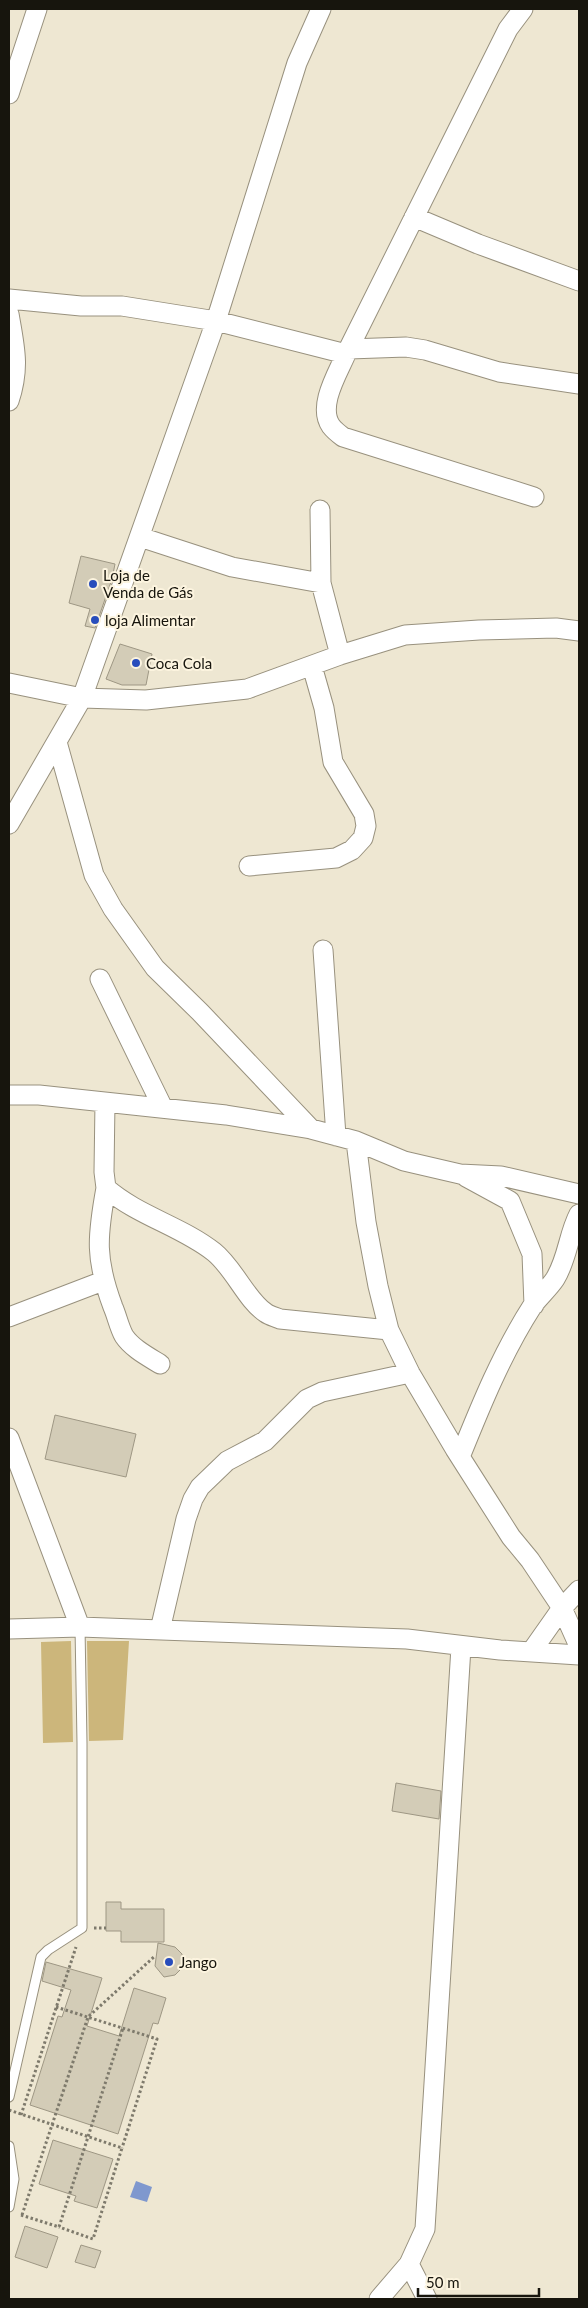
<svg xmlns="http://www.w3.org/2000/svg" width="588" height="2308" viewBox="0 0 588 2308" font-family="Lato,sans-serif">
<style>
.green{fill:#ccb67b}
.water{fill:#7f98ce}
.building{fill:#d3ccb7;stroke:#9e9784}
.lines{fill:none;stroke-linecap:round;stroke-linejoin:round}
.service-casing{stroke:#98917e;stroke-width:11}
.minor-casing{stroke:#98917e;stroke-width:21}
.path{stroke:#7e7a6c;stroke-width:3;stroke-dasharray:2.5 2.5;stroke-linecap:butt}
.service{stroke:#fff;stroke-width:9}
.minor{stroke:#fff;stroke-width:19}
.poi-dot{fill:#284dbc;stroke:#fcf4df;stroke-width:2}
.labels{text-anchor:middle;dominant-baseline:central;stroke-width:4;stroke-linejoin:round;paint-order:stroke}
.poi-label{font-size:15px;fill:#17150d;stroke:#fcf4df;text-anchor:start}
</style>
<rect width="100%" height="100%" fill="#eee7d2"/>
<path class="green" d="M71,1641L73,1742L43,1743L41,1642Z
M87,1641H129L123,1740L89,1741Z"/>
<path class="water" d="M136,2181L152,2187L147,2202L130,2197Z"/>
<path class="building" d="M81,556L115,564L112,579L95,628L85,626L90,609L69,603Z
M120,644L152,654L146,685H122L106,679Z
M55,1415L136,1434L126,1477L45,1459Z
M396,1783L441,1791L439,1819L392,1811Z
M106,1902H121V1909H164V1942H121V1931H106Z
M158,1943L175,1947L182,1954V1968L175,1975L164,1977L155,1966Z
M46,1962L102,1978L87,2026L119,2036L134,1988L166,1998L158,2024L153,2023L118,2134L30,2105L58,2016L62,2017L71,1990L42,1981Z
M53,2140L113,2159L97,2208L74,2201L76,2196L39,2184Z
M25,2226L58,2237L47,2268L15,2257Z
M81,2245L101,2251L95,2268L75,2262Z"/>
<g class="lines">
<defs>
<path id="service" d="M9,2097L41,1957L48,1950L82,1928V1743L80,1627
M9,2146L14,2179L9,2207"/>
<path id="minor" d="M523,9L508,29L346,354C338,373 317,406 331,426C334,430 339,434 343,437L534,497
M9,94L37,9
M414,217L478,244L579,281
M9,299L81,306H122L216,321L346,354
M9,314C15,348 20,368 9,401
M349,349L406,347L425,350L499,372L579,384
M320,510L321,583L340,655
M140,537L232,567L321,583
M9,683L82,698L146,700L247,689L340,655L405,635L479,630L556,628L579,631
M57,742L94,875L113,909L155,968L200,1012L311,1129
M9,824L82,698L216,321L297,63L321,9
M249,866L336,858L352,850L363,838L366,826L364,814L333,762L324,708L312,666
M323,950L336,1136
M100,979L163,1108
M9,1095H39L226,1115L311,1129L356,1141L404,1161L460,1174L501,1176L579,1194
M105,1102L104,1172L106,1188C138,1216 181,1226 214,1252C234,1268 247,1301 266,1313C270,1316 276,1317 280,1319L389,1330
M356,1141L366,1222L378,1286L389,1330L410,1373L455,1449L511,1537L530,1560L562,1608L579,1646
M466,1177L510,1201L532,1254L534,1305
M106,1188C97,1237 95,1259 113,1307C117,1316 119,1327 124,1336C132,1348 147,1356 160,1364
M9,1317L103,1281
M9,1438L80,1627
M460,1457C481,1405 502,1353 533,1305C540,1296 549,1288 555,1279C568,1258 568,1235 579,1214
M9,1629L80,1627L407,1639L500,1650L579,1655
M160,1630L186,1519L193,1499L200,1487L227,1461L265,1441L307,1399L322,1392L410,1373
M531,1652L562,1608L579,1590
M409,2264L427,2299
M379,2299L409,2264L425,2229L461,1647"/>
</defs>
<use href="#service" class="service-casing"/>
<use href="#minor" class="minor-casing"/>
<path class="path" d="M94,1928H106
M56,2007L157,2039L122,2148
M9,2110L122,2148L93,2239L59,2227
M21,2115L76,1947
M21,2215L59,2227L123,2028
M22,2215L88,2017L155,1956"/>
<use href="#service" class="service"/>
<use href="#minor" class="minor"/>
</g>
<g class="poi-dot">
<circle cx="93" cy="584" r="5"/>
<circle cx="95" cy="620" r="5"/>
<circle cx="136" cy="663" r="5"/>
<circle cx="169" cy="1962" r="5"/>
</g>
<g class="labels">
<g class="poi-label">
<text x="103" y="575">Loja de<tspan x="103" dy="17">Venda de Gás</tspan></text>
<text x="105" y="620">loja Alimentar</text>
<text x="146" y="663">Coca Cola</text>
<text x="179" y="1962">Jango</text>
</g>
</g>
<rect width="588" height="2308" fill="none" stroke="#17150d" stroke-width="20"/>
<path d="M418 2288v8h121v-8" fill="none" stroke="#17150d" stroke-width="2.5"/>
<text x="426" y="2288" font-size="15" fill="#17150d" stroke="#fcf4df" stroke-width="4" paint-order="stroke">50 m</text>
</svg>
